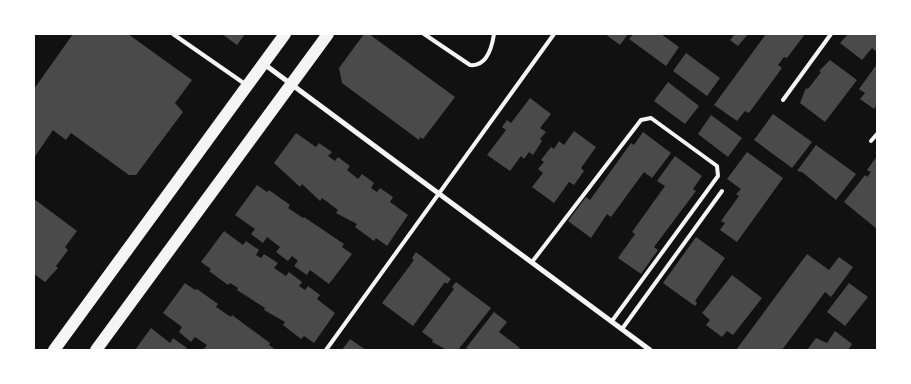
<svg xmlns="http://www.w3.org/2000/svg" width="911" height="384" viewBox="0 0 911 384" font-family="'Nunito Sans',sans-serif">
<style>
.building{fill:#4a4a4a}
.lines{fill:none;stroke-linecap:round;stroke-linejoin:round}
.service{stroke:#f5f5f5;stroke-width:4}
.minor{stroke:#f5f5f5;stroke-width:5}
.primary{stroke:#f5f5f5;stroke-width:12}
</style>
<rect width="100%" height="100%" fill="#111"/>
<path class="building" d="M73,34H128L192,80L175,103L183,112L136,175H129L71,133L66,140L53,130L34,158V89Z
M222,34H245L237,45Z
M364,34H369L455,97L423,139L420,137L419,140L342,83L339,68Z
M605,34H628L620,45Z
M633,34H661L679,47L666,66L629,39Z
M732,34H748L738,46L730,40L734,35Z
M766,34H805L787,58L784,57L778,65L782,68L749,113L745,111L737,121L714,105Z
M848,34H877V52L872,48L862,60L840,43Z
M686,53L720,78L707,96L673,71Z
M830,60L857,80L825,122L800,103L806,88L808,89L821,72L819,71Z
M877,64V104L874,109L860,99L865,93L859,89Z
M668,82L699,106L685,124L654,101Z
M530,98L551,114L540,128L546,132L540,139L542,141L533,155L529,152L524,159L521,156L510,171L487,155L506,130L502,127L507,120L511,123Z
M773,114L812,142L792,168L754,140Z
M711,115L742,138L728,157L698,134Z
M574,131L596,147L581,168L584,171L574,185L569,182L554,203L532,187L543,173L538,169L544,162L541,160L551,147L554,149L559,141L564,145Z
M643,132L671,153L652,178L644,172L611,217L607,214L591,238L568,221L586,197L590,200L631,143L634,145Z
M296,133L316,147L319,143L332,152L328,156L335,161L338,157L350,166L347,170L358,179L362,174L374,183L371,188L377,192L380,188L393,197L390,202L408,215L387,246L376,238L374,241L355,227L357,224L336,213L338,210L322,198L320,201L302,184L300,187L274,163Z
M816,145L856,174L836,200L802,172L797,171Z
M747,152L783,178L737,242L720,230L725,223L721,221L739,196L736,194L741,189L727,179Z
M675,156L702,176L693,189L696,191L654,247L658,250L641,274L618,258L635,234L632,232L665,186L657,181Z
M877,156V229L844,202L865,175L867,177L871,172L867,170Z
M257,185L267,192L269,190L290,205L288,208L303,218L304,217L344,244L342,247L352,254L329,284L310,270L307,275L294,266L298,261L292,256L288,261L276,252L280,247L267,237L263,243L251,234L255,229L235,215Z
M34,199L77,231L65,247L68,250L56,266L58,268L45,282L34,274Z
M224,231L243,245L246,241L259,250L256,255L261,258L264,254L278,263L274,268L286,276L289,272L302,282L299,286L305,290L308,286L320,295L317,299L335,313L314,343L304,336L301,339L283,325L285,322L264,310L265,308L237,290L238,288L230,283L228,285L209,271L211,269L201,262Z
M696,237L725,258L695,301L697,303L695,306L663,283Z
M416,252L451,279L447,284L445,282L413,326L382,303L414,260L412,258Z
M807,254L829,270L839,257L853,267L831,297L825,292L782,350H736Z
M732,275L762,298L733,335L727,331L722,337L706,325L710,320L702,313Z
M456,282L491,308L458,350H447L432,342L433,340L422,332L454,289L452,287Z
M185,283L195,290L197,289L218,304L216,307L231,317L232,315L270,343L269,345L276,350H203L207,345L195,337L191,342L179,332L182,327L163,313Z
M849,283L868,297L845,326L827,312Z
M494,312L507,322L499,332L520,348L518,350H469L466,348Z
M151,328L170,343L173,338L187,348L185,350H135Z
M835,331L852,344L848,350H807L816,338L827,343Z
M350,339L366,350H342Z"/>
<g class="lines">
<path class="service" d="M173,34L245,84
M424,34L470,65C487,67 492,47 494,34
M783,100L831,34
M871,141L877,134
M532,262L641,120L651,118L717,166L718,176L612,321
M622,329L722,191
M326,350L554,34"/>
<path class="minor" d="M264,64L650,350"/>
<path class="primary" d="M54,350L285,34
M96,350L328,34"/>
</g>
<rect width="911" height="384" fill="none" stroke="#ffffff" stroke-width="70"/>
</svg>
